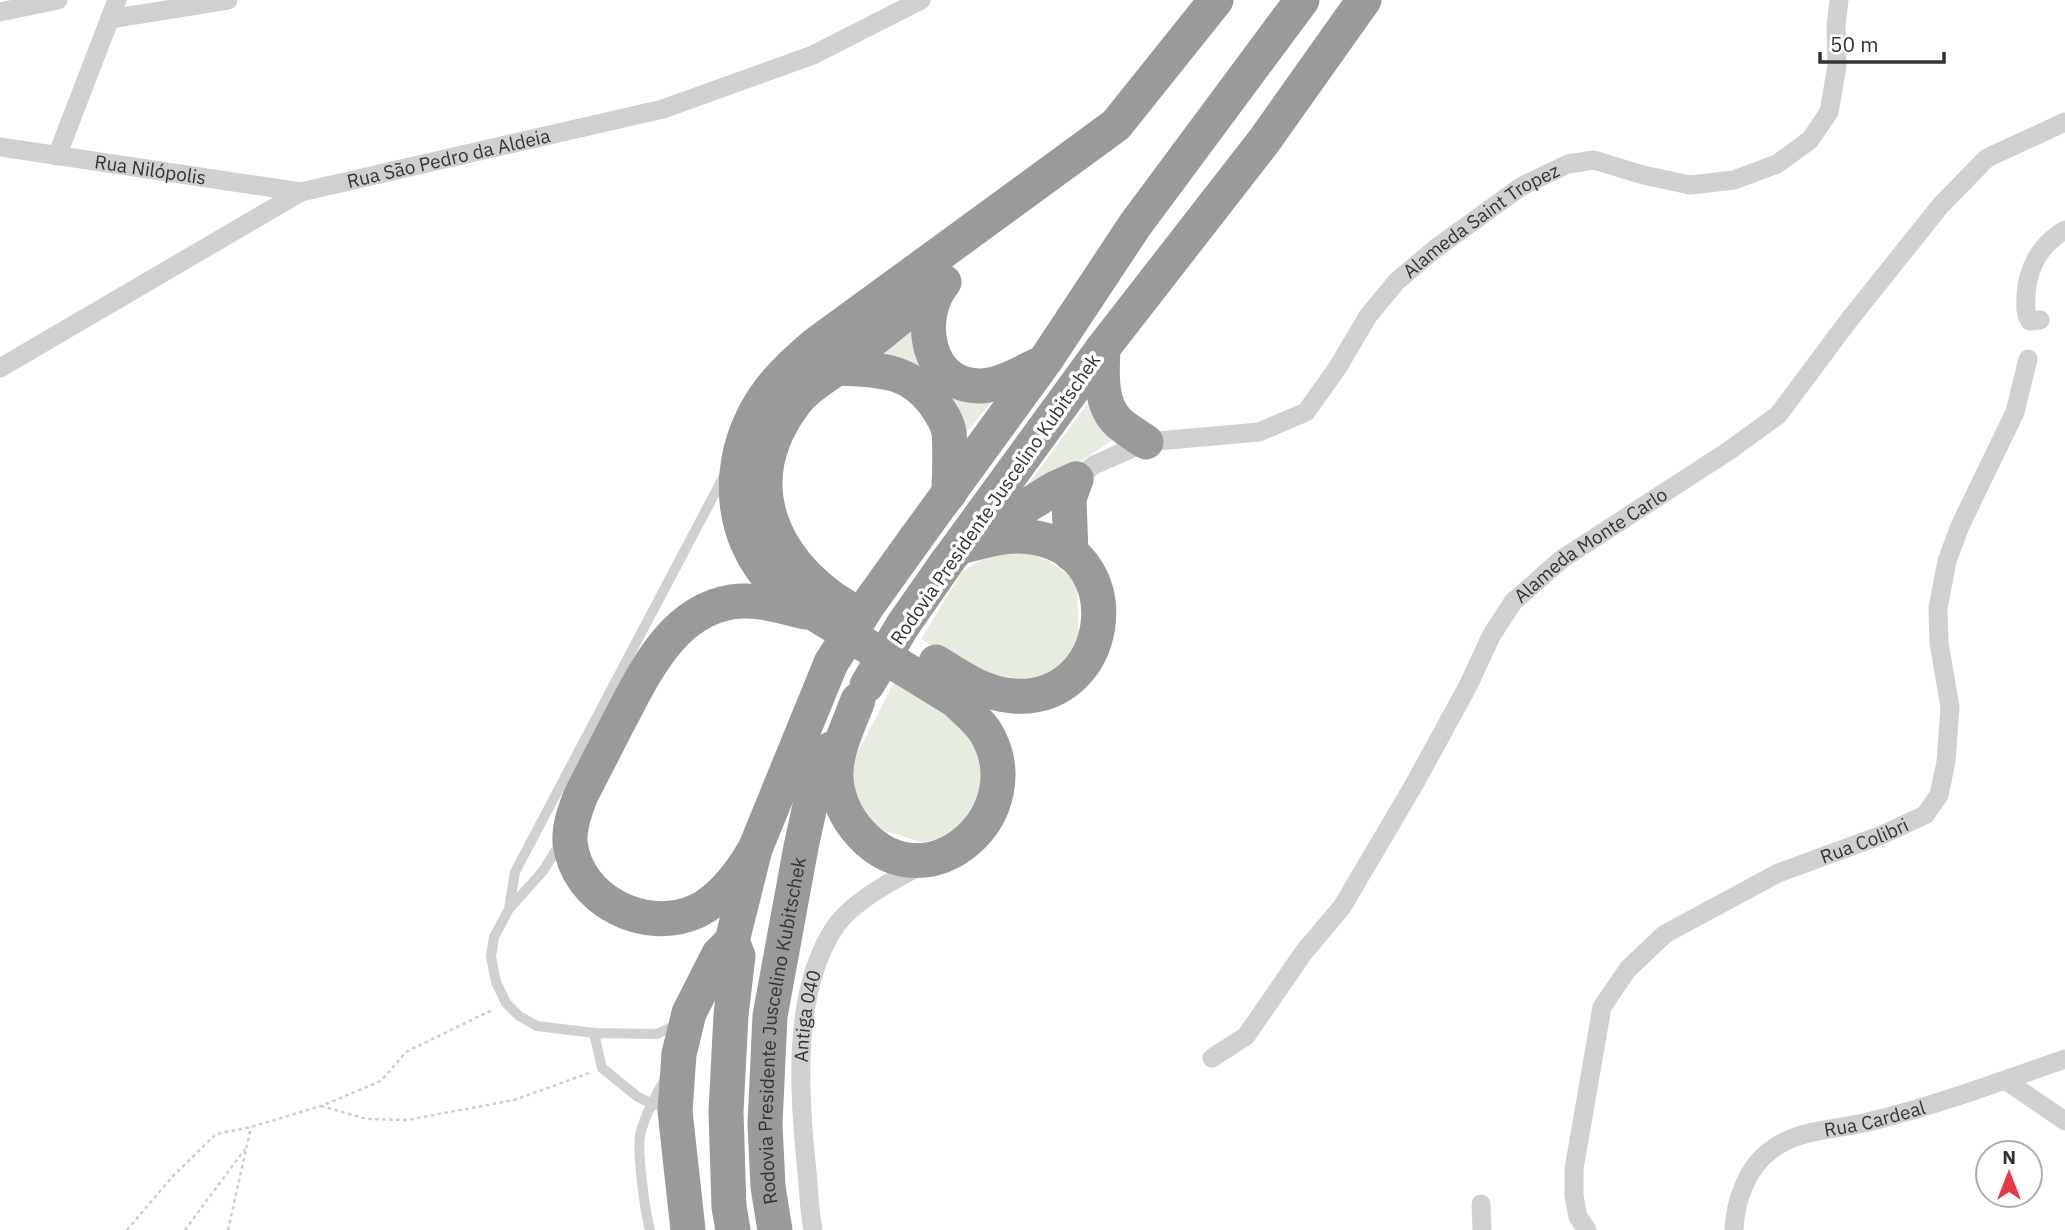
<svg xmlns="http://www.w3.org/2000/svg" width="2065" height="1230" viewBox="0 0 2065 1230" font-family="'IBM Plex Sans',sans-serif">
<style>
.green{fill:#e6ecdf}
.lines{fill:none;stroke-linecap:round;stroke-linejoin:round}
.path{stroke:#cdcdcd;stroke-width:2.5;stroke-dasharray:3.5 3.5;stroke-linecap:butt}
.service{stroke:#d0d0d0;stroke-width:10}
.minor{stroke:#d0d0d0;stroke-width:19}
.motorway{stroke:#9a9a9a;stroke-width:35}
.motorway-bridge{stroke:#9a9a9a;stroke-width:35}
.labels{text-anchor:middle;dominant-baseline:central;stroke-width:7;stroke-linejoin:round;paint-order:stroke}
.street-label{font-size:19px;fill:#333;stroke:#fff}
</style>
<rect width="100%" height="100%" fill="#fff"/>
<path class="green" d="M923,315L922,326L994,398L962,438L868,356Z
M1092,398L1116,438L1020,501L1017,499Z
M1023,551L1049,561L1071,577L1077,591L1079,637L1068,660L1036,681L990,678L921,639L962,572L990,554Z
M894,682L936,706L970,733L980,762V788L975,813L945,839L921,842L881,830L866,818L856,797L852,764Z"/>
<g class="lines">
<path class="path" d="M321,1106L367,1119L407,1120L514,1100L589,1073
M127,1230L173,1176L216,1134L251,1127L321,1106L381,1081L406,1052L494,1009
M185,1230L245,1149
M228,1230L251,1127"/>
<path class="service" d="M561,842L543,871L509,909L494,937L491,957L496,982L506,1003L519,1016L537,1026L594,1033L657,1034L676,1025
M509,909L515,872L724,476
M594,1033L602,1068L638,1097L655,1105
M650,1230C645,1212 637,1152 640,1135C645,1115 655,1097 665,1079"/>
<g class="minor">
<path d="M0,12L58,0"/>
<path d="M110,19L228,0"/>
<path id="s1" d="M0,147L301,192"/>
<path d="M57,156L117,0"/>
<path d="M2040,320L2030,321C2024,312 2026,304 2026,294C2028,267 2041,244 2065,230"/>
<path id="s2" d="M0,368L301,192L663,109L813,55L921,0"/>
<path id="s3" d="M1076,479L1094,465L1146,442L1259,432L1306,412L1338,367L1368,316L1397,281L1435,249L1522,186L1568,164L1594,160L1643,175L1690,185L1734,180L1777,164L1810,140L1829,112L1837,66L1836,26L1839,0"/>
<path id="s4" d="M1212,1058L1246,1036L1304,952L1342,907L1415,783L1469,684L1491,636L1513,602L1562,559L1730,450L1778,415L1849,320L1941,205L1987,158L2065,122"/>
<path d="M2005,1080L2065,1121"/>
<path d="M1481,1204L1482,1230"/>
<path id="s5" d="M813,1230C809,1211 809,1191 807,1172C799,1097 791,993 835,927C854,900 898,877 926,863"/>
<path id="s6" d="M1587,1230L1578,1217L1574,1196V1169L1602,1007L1628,969L1665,934L1778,873L1882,835L1925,815L1939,795L1946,762L1950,707L1939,643L1938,608L1947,561L1960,526L2015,412L2028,359"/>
<path id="s7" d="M1734,1230C1735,1202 1747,1167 1771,1150C1800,1128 1838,1130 1872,1121C1937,1105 2002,1081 2065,1059"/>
</g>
<g class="motorway">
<path d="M944,282C915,317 926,387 981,386C1002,385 1023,372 1042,363"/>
<path d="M1103,348C1102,372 1099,405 1119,423C1127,430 1137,436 1146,442"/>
<path d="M837,368C878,370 908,368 935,404C941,413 948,423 949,433C951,453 949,474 949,494"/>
<path d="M977,536L1054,489L1076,479"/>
<path d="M916,538L1045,361L1135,225L1302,0"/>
<path d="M953,554L1103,348L1264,141L1364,0"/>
<path d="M1071,554L1069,499L1076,479"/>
<path d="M846,607C769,560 736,479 796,401C807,387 823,378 837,368C873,341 907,312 941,284"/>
<path d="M936,662C960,677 984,694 1013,696C1112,703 1132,556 1037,538C1010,532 985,541 959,547"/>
<path d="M858,700C850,722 837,747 836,771C835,794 845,817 861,834C929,908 1035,812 985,731C977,719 965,710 955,700C919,678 883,656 846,633C824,619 799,606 780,589C723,536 724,450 770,390C783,373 799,359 815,345L1116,125L1216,0"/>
<path d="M755,849C741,873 722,899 697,911C645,935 576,900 570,842C569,826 575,810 581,795C594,770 607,744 620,719C645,672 672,612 731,602C756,598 780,606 805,612"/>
<path d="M688,1230L675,1111L679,1054L689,1013L719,954L732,941"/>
<path d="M733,1230L729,1207L726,1112L731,1015L738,956L732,941L755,849L831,663"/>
<path id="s8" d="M775,1230L768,1187L765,1124L770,1016L801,847L815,783L831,749"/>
</g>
<path class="motorway-bridge" d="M831,663L868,605L916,538
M867,685L903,625L949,559"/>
</g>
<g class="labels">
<g class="street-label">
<text stroke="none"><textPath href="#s2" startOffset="500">Rua São Pedro da Aldeia</textPath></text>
<text stroke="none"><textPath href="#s1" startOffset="152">Rua Nilópolis</textPath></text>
<text stroke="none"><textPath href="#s3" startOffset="508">Alameda Saint Tropez</textPath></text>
<text transform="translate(995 499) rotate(-55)">Rodovia Presidente Juscelino Kubitschek</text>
<text stroke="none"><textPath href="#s4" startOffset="648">Alameda Monte Carlo</textPath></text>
<text stroke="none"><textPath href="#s6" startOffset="546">Rua Colibri</textPath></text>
<text stroke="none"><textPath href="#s5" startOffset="215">Antiga 040</textPath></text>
<text stroke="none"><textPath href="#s8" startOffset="201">Rodovia Presidente Juscelino Kubitschek</textPath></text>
<text stroke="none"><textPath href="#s7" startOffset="200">Rua Cardeal</textPath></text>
</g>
</g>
<g transform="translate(2009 1174)"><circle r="33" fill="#ffffff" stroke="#adadad" stroke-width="2"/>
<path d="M0-5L12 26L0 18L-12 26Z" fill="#e63946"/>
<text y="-10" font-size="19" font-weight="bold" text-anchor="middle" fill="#333333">N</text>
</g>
<path d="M1820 52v10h124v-10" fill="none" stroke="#333333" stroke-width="3.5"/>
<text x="1830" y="52" font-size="21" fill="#333333" stroke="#ffffff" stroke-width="5" paint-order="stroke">50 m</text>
</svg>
